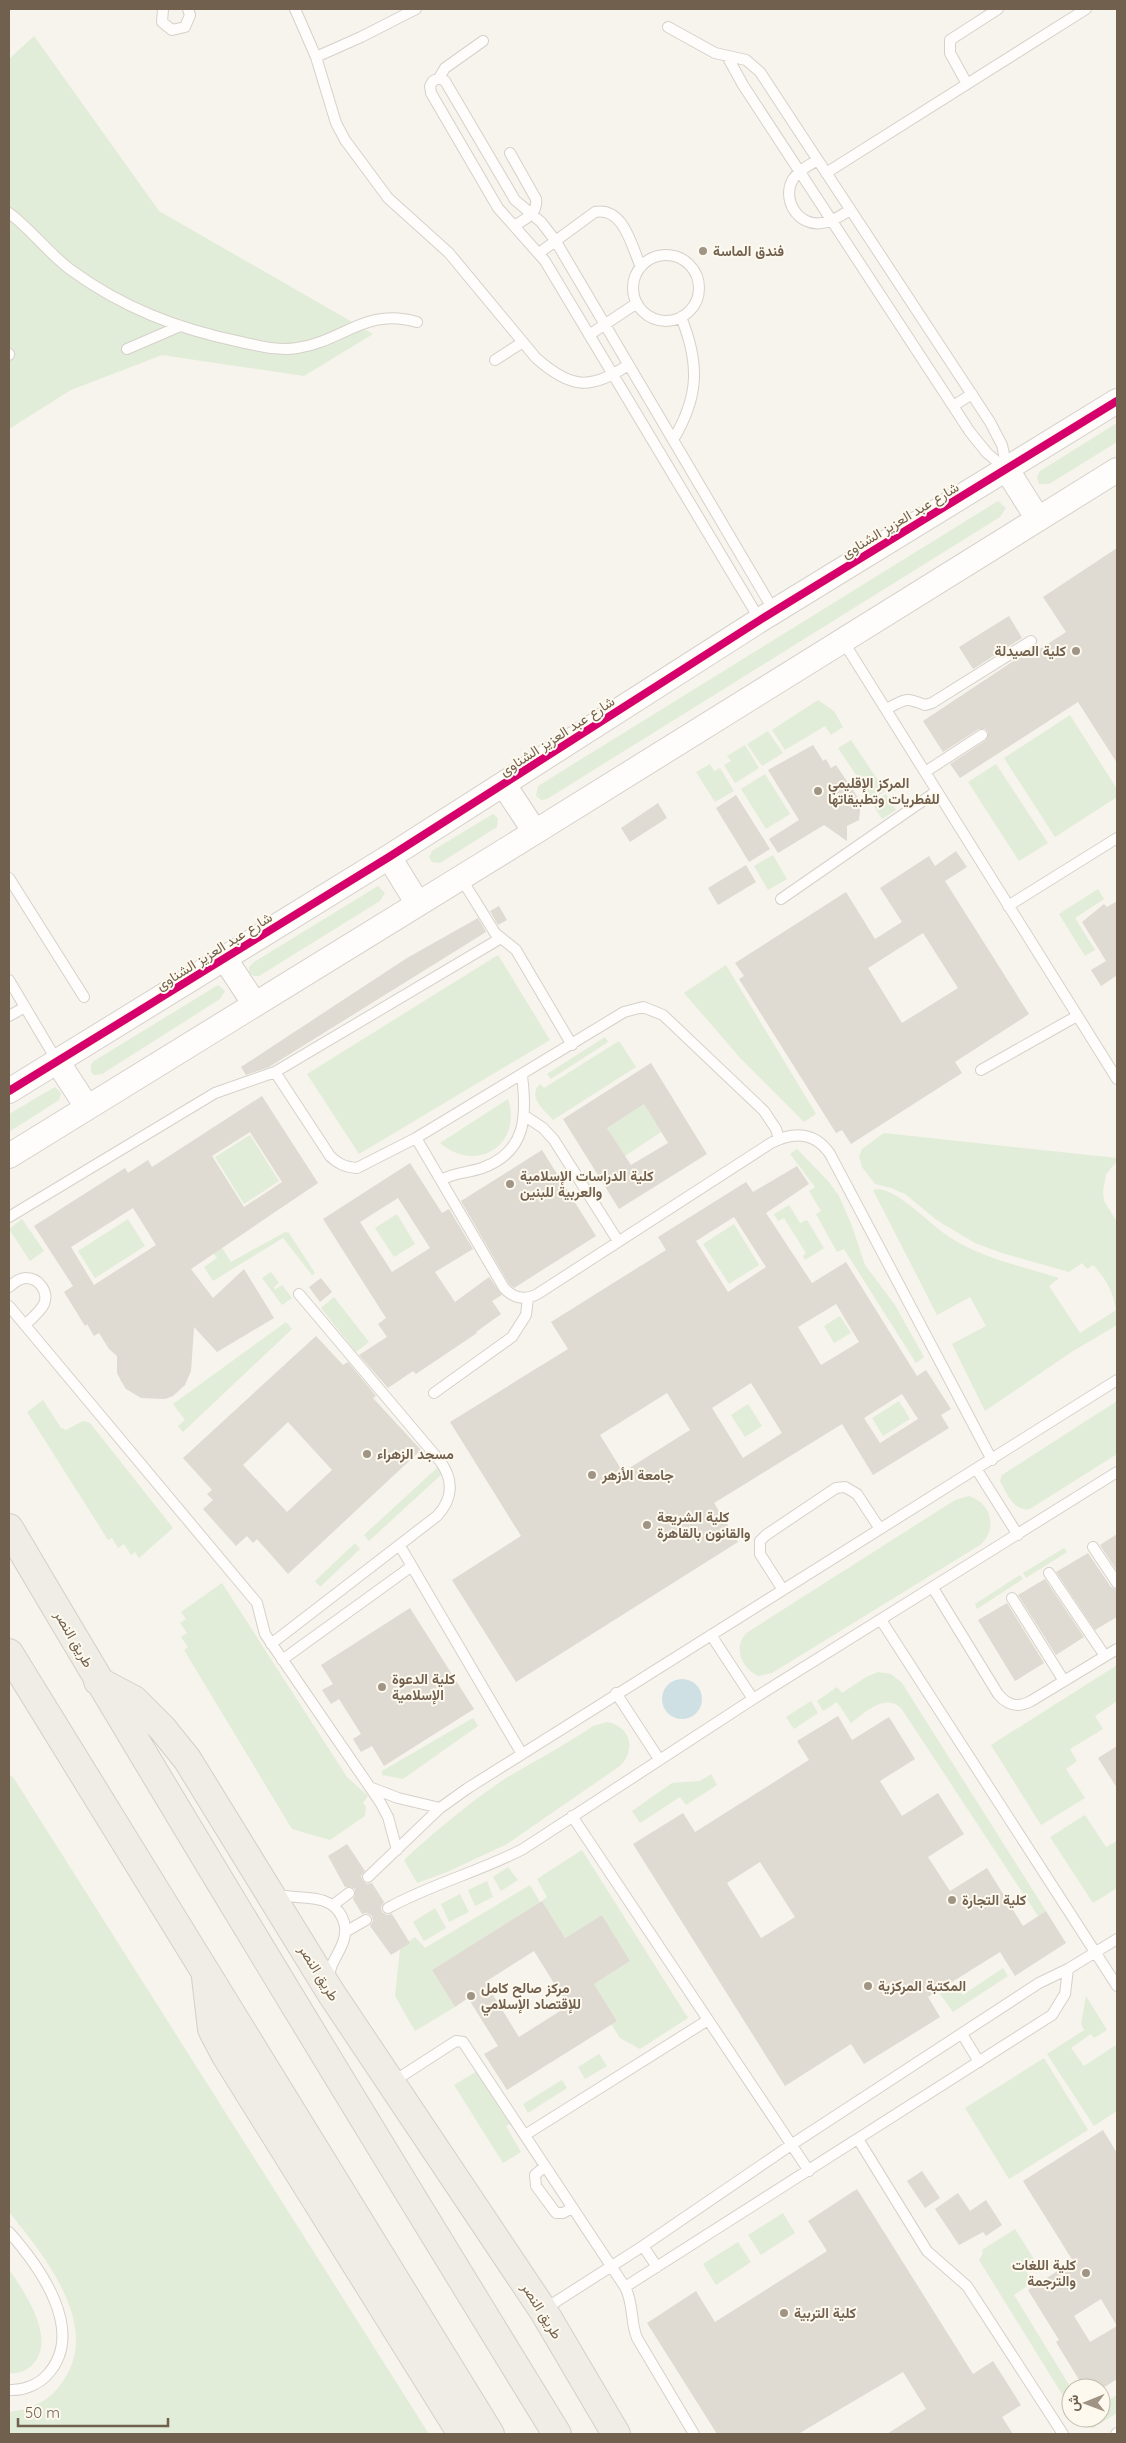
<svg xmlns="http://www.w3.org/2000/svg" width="1126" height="2443" viewBox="0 0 1126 2443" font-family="Quicksand,Vazirmatn,sans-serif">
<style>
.green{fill:#e1edd8}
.water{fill:#cfe0e5}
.building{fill:#dfdad2;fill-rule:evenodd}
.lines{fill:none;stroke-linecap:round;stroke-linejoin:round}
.service-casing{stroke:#d5d1ca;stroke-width:12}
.tertiary-casing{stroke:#d5d1ca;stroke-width:26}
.trunk-casing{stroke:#d5cfc7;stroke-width:30}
.service{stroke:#fefdfc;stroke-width:10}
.tertiary{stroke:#fefdfc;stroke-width:24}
.trunk{stroke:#f0ede6;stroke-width:28}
.cycleway-casing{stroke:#fdf9ee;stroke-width:11}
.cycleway{stroke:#d6006c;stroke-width:8}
.poi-dot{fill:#a09485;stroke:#fdf9ee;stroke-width:2}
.labels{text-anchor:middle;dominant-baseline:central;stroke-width:4;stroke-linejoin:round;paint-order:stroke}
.poi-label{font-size:14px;font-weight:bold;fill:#72604e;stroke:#fdf9ee;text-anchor:start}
.street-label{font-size:14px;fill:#72604e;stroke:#fdf9ee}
</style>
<rect width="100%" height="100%" fill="#f6f4ec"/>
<path class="green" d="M34,36L159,211L373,334L304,376L162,355L71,390L9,429V59Z
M1117,423V442L1049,484H1039L1037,477L1040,471Z
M998,501L1006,508L1000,517L547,799L541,800L536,796L538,786Z
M818,700L834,711L843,727L831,735L825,726L785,750L772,730Z
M1070,715L1117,789V797L1055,837L1004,758Z
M768,731L783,753L762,766L747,744Z
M851,740L885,791L873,800L838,748Z
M745,745L759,768L735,783L724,765L731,761L727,756Z
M710,764L714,771L720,768L734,791L715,802L696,772Z
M996,764L1048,843L1019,861L968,782Z
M765,774L790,814L766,829L741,789Z
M886,794L896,810L882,819L872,803Z
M493,814L498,818L497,827L440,863L432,862L429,857L432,851Z
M773,855L787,879L768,890L754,866Z
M378,886L385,893L380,901L259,976H254L249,973V967L254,962Z
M1098,889L1104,899L1075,918L1095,950L1085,956L1059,914Z
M498,955L550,1040L359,1154L307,1074Z
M726,965L816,1114L804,1122L742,1060L684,993Z
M218,985L225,991L220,999L102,1074L94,1075L91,1072V1064L94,1061Z
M605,1037L608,1042L551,1079L547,1074Z
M619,1041L636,1067L553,1120C544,1110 527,1097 540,1084L544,1088Z
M55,1087L61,1093L59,1100L9,1132V1114Z
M508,1099C523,1145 476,1174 440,1143Z
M644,1104L661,1132L625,1156L607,1128Z
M884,1133L1117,1158V1161L1106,1174L1103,1192L1104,1201L1117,1222V1325L1073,1351L985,1411L952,1344L986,1326L970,1297L937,1315L873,1190C891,1184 926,1220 941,1231C974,1257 1019,1265 1059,1278L1049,1286L1080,1333L1116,1310C1113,1292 1106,1278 1093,1265L1087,1269L1082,1263L1069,1272L1002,1253L975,1243L938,1221L905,1194L891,1188L875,1184L862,1167L859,1157L862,1149Z
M250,1135L279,1181L244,1204L215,1157Z
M797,1149L829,1182L839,1196L852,1226L865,1265L895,1305L924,1357L916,1363L844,1249L837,1252L816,1214L821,1211L809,1191L815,1187L790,1154Z
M789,1205L800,1223L807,1220L824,1248L805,1260L803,1256L806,1253L784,1218L778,1221L774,1214Z
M397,1214L415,1244L394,1257L375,1228Z
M22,1219L44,1251L30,1261L9,1229Z
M128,1219L145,1246L95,1278L78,1251Z
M734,1224L759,1265L729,1284L703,1244Z
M285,1232L289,1233L315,1273L312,1275L283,1238L213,1281L204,1267L217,1258L206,1242L215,1236L231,1262Z
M271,1272L279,1283L274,1287L275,1290L282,1285L292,1298L282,1305L262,1278Z
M334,1297L369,1342L356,1352L321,1308Z
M840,1316L851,1333L834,1343L824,1326Z
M286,1322L292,1329L183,1432L178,1426L185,1420L173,1404Z
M43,1400L61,1428L66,1430L83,1421L90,1423L173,1528L139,1558L135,1552L131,1555L124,1544L118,1548L112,1538L108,1540L27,1412Z
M899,1401L910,1419L883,1436L872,1418Z
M1117,1401V1454L1030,1509C1014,1513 1006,1492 1000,1481L1002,1475Z
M748,1404L762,1426L745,1437L731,1415Z
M438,1467L443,1473L369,1541L364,1535Z
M969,1496C992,1503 998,1530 980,1545L772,1673L758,1676C741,1668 732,1645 748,1632L955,1500Z
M355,1543L360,1549L320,1587L315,1581Z
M1064,1548L1067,1552L1026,1578L1023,1573Z
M1020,1575L1023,1579L977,1609L975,1604Z
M222,1583L347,1777L368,1796L363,1803L366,1807L365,1816L330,1840L292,1829L184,1650L188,1647L181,1637L187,1633L180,1623L186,1619L181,1612Z
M1117,1665V1701L1095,1716L1103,1729L1070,1749L1077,1761L1066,1769L1085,1798L1041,1825L991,1745Z
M878,1672L891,1674L902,1683L1046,1911L1038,1916L901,1708C884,1693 865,1713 851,1723L837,1702L823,1711L817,1701L837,1687L842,1693L866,1677Z
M811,1701L818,1713L794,1729L786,1717Z
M473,1718L478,1726L403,1779L382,1775V1771Z
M607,1722C630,1726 637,1749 620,1766L507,1844L447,1872L417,1883L404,1860C435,1831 468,1804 503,1780C533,1762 564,1746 593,1726Z
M711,1774L717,1785L686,1805L680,1797L640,1823L632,1811L672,1783L700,1781Z
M9,1775L13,1777L429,2434H9V2412C33,2409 52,2400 65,2378C100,2323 43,2254 9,2212Z
M1085,1815L1106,1847L1117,1841V1888L1093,1903L1050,1837Z
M582,1850L688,2018L640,2049L620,2038L611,2024L617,2021L594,1984L630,1961L602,1915L565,1938L542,1901L547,1897L537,1879Z
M508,1867L518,1880L501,1891L493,1877Z
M487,1881L493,1897L475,1906L468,1890Z
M530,1885L540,1902L432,1970L455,2007L415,2031L395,1996L400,1949L415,1937L425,1948Z
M460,1894L469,1912L449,1922L441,1904Z
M435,1908L446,1928L424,1941L413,1922Z
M1003,1968L1008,1976L953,2012L940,1994L955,1984L963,1995Z
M1086,1996L1107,2030L1094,2038L1091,2034L1071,2048L1084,2066L1116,2045L1117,2048V2111L1094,2126L1047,2054L1084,2030L1081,2024Z
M599,2054L607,2066L585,2079L578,2067Z
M1044,2058L1088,2130L1009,2179L965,2108Z
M477,2071L510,2124L506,2126L521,2152L503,2163L454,2085Z
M562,2080L567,2088L528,2113L523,2104Z
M783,2213L795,2233L761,2255L748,2235Z
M1015,2229L1034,2259L1023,2266L1033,2282L1014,2295L1071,2388V2395L1065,2399L979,2260L983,2253L982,2250Z
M738,2242L751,2262L716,2285L703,2264Z
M9,2269C24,2292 57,2338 33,2364C27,2371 18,2374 9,2373Z
M1117,2395V2413L1093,2428L1083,2426L1079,2418H1101V2405Z"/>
<path class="water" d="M662 1699a20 20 0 1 1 40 0a20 20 0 1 1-40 0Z"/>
<path class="building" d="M1117,548V763L1078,702L960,778L950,764L986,740L988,732L985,729H979L943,752L923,721L1030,650L1032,654L1066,632L1043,597Z
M1009,616L1022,638L973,669L959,647Z
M813,745L823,761L826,759L831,768L836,765L861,802L859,820L847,826V841L824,825L778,853L769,839L799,820L768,770Z
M736,795L770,849L749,862L716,808Z
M658,803L667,818L630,842L621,828Z
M956,851L967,867L945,881L1029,1014L955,1062L962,1073L851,1144L842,1130L836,1133L739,979L744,976L735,963L846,892L875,939L902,922L880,888L929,856L935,866ZM923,933L958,988L902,1023L868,968Z
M746,865L756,882L718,905L708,888Z
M1117,901V978L1116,976L1101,986L1091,970L1106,961L1082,922L1104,904L1107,907Z
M499,906L507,920L498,925L490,911Z
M478,918L486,932L269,1067L246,1075L241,1067L407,958Z
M651,1063L707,1154L619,1209L563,1119ZM644,1104L668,1143L631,1165L607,1128Z
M262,1096L318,1183L191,1269L213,1298L244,1269L274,1318L217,1352L194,1327L191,1371L185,1385L173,1396L165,1399L141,1398L126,1389L121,1381L117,1373V1356L109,1349L99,1333L94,1336L87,1324L85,1326L64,1292L73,1286L34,1226L125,1168L128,1173L148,1160L152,1167ZM250,1132L282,1182L244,1207L212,1156ZM133,1208L156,1245L94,1285L71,1247Z
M542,1150L596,1236L514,1288L509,1284L461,1201Z
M410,1163L442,1213L449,1209L473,1249L435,1272L455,1302L489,1277L502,1295L492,1301L501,1314L476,1332L477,1333L416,1374L413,1371L388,1388L359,1355L387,1337L378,1324L386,1318L323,1219ZM398,1198L430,1248L392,1272L360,1222Z
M797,1166L809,1184L766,1213L812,1283L846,1262L917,1376L926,1370L951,1409L941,1415L949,1428L873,1475L842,1424L714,1503L738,1542L516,1682L452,1580L521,1536L450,1422L568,1349L551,1322L666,1250L658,1237L746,1182L753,1192ZM734,1217L766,1267L728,1292L696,1241ZM836,1304L859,1342L821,1365L798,1327ZM751,1383L782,1433L743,1458L712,1408ZM667,1393L690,1430L623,1472L600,1435ZM902,1394L918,1419L880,1443L864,1418Z
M321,1278L332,1292L320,1302L309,1287Z
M316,1336L343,1365L348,1362L376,1396L373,1398L421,1450L288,1574L257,1539L253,1543L247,1536L236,1546L203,1509L213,1500L207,1494L212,1490L183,1458ZM288,1422L332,1470L287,1512L243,1465Z
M1117,1534V1571L1100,1545Z
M1088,1553L1111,1587L1117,1590V1617L1095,1630L1056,1572Z
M1045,1579L1084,1637L1056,1655L1018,1595Z
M1007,1603L1044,1663L1015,1681L978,1620Z
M410,1608L474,1709L384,1766L372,1746L361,1752L353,1739L361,1734L339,1699L331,1704L322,1690L333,1684L321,1665Z
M838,1716L852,1740L889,1717L915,1759L880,1781L902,1816L938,1793L964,1834L928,1857L950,1891L987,1868L1023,1926L1046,1911L1066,1943L1015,1976L1000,1952L928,1997L940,2017L916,2032L864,2064L851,2044L785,2086L633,1844L683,1813L695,1832L809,1760L797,1741ZM760,1862L795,1917L761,1938L727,1883Z
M1117,1746V1788L1098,1758Z
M347,1844L365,1871L361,1876L363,1881L367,1884L372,1883L384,1902L381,1907L382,1912L387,1915L392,1914L410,1943L391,1955L370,1926L373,1921L372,1916L367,1913L362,1914L353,1899L355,1895V1889L351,1887H345L328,1856Z
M542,1901L565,1938L602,1915L630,1961L594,1984L617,2021L507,2090L484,2054L498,2046L468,1998L455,2007L432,1970ZM534,1951L568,2006L519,2037L485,1982Z
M1103,2130L1117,2153V2326L1101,2299L1074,2316L1090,2342L1117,2326V2379L1103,2388H1084L1056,2342L1059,2340L1028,2290L1073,2261L1023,2181Z
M922,2171L940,2198L925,2208L907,2181Z
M857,2189L973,2374L993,2361L1021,2405L1002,2417L1013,2434H887L926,2409L903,2372L798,2434H717L647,2323L696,2291L715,2322L827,2251L808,2221Z
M958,2193L970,2211L986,2200L1002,2225L986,2236L983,2232L959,2245L935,2209Z"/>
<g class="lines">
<defs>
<path id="service" d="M163,9L162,22L172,30L185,27L190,15L188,9
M295,9L316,57L336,123L345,140L388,198L449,253L536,358C570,388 590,391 628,365
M668,27L715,53L746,60L760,72L990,422L1002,445L1007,469
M727,56L743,85L970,432L987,453L1006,469
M316,57L361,37L416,9
M439,78L445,68L483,41
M967,84L950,53V40L998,9
M510,153L536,199C538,214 525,219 514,226
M818,160C809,165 799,170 793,179C781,199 798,227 822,223C832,222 842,215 850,210
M826,173L1086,9
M9,213C31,229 48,253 71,270C123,308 178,329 241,342C260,346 278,351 297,348C344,341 365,307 417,322
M539,253L595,212C624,207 631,245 641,267
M633 288a33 33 0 1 1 66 0a33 33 0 1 1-66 0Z
M589,335L637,303
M127,349L178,327
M9,354V355
M495,360L523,342
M953,406L972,394
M673,440C699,397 700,364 681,317
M760,620L545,261L498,208L431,93L430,86L433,81L439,78L445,81L515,200L541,222L555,240L774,611
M843,641L1117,1079
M886,709C907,699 904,697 925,705L932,703L1031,641
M925,772L982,735
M9,878L84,997
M461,878L495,933L516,950L572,1045
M781,899L937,791
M1008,906L1117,838
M9,980L57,1061
M9,1016L25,1007
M981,1070L1077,1016
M275,1072L330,1156C338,1164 345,1167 357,1168L416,1138L624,1012L643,1007L663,1015L764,1111L776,1129L779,1139
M525,1116L543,1128L554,1140L618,1241
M416,1138L504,1288C514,1299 526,1301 539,1293L771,1143C794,1131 815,1132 830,1154L992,1460
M441,1180C455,1172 468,1173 482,1168C527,1152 527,1115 522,1076
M9,1217L215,1093L275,1072L501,938
M9,1287C14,1283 19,1278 26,1278C39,1278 49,1292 44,1304C40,1312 31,1319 25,1325
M9,1306L257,1603L265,1634L380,1802L388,1817L397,1850
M434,1393L512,1337L526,1315L528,1298
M977,1470L1018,1535
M400,1546L522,1754
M1093,1547L1117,1583
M1049,1573L1105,1656
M933,1588L998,1694C1008,1706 1018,1708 1031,1701L1117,1649
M783,1590L760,1554V1541L766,1535L836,1488L845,1487L857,1494L880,1529
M1012,1598L1064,1681
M881,1620L1117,1986
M711,1635L753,1699
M271,1644L437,1516C453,1499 454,1480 440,1461L299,1294
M282,1660L412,1566
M616,1693L659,1759
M372,1788L398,1798L440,1808
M572,1816L809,2171
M368,1877L440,1808L468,1788L1117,1380
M276,1894C299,1901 329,1891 342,1917C345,1923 346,1932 344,1939C340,1954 329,1963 329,1979
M333,1905L349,1893
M388,1908C431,1884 479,1872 523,1849L753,1699L1117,1472
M345,1932L366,1920
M962,2034L979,2062
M391,2083L456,2041L463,2042L625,2287C634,2304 630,2321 637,2338L694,2434
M525,2135L708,2020
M858,2139L927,2251L967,2286L1063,2434
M545,2166L535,2175L536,2186L556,2213H563L572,2208
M9,2232C40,2267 87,2332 47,2375C38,2385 22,2391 9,2390
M643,2246L657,2267
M625,2287L1052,2015L1065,1994L1068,1969
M543,2310L643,2246L791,2145L1039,1983L1068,1969L1117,1939
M1116,2434L1117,2433"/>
<path id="tertiary" d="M1007,470L1038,519
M504,785L535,832
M389,857L418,904
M225,959L254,1003
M57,1061L87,1107
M9,1091L389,857L760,620L1117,401
M9,1156L535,832L1117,470"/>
<path id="trunk" d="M9,1528C188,1832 372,2133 557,2434
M9,1653L490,2434
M98,1681L134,1700L162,1728L187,1759L331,1993L543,2310L616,2434
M206,1977L212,2029L225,2054L462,2434"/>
</defs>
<use href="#service" class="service-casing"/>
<use href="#tertiary" class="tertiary-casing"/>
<use href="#trunk" class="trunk-casing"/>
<use href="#service" class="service"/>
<use href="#tertiary" class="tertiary"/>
<use href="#trunk" class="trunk"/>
<defs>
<path id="cycleway" d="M9,1091L389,857L760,620L1117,401"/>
</defs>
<use href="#cycleway" class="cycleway-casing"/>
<use href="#cycleway" class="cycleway"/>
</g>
<g class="poi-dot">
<circle cx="703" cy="251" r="5"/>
<circle cx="1076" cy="651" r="5"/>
<circle cx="818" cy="791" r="5"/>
<circle cx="510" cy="1184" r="5"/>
<circle cx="367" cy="1454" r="5"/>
<circle cx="592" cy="1475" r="5"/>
<circle cx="647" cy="1525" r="5"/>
<circle cx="382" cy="1687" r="5"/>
<circle cx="952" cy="1900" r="5"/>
<circle cx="868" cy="1986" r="5"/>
<circle cx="471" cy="1996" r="5"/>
<circle cx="1086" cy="2273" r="5"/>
<circle cx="784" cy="2313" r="5"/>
</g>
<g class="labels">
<g class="poi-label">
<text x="713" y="251">فندق الماسة</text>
<text x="1066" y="651" text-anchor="end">كلية الصيدلة</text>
<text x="828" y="783">المركز الإقليمي<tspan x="828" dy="16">للفطريات وتطبيقاتها</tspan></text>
<text x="520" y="1176">كلية الدراسات الإسلامية<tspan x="520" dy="16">والعربية للبنين</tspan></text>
<text x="377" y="1454">مسجد الزهراء</text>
<text x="602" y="1475">جامعة الأزهر</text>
<text x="657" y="1517">كلية الشريعة<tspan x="657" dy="16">والقانون بالقاهرة</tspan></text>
<text x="392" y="1679">كلية الدعوة<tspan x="392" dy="16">الإسلامية</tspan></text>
<text x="962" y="1900">كلية التجارة</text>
<text x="878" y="1986">المكتبة المركزية</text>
<text x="481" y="1988">مركز صالح كامل<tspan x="481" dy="16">للإقتصاد الإسلامي</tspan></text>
<text x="1076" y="2265" text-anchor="end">كلية اللغات<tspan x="1076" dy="16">والترجمة</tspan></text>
<text x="794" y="2313">كلية التربية</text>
</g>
<g class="street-label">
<text transform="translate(900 520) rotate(-31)">شارع عبد العزيز الشناوى</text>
<text transform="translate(557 736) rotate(-33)">شارع عبد العزيز الشناوى</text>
<text transform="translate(214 951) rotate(-32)">شارع عبد العزيز الشناوى</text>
<text transform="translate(74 1639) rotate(60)">طريق النصر</text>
<text transform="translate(319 1973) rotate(58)">طريق النصر</text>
<text transform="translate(542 2311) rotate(58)">طريق النصر</text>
</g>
</g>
<rect width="1126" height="2443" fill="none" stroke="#72604e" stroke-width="20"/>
<g transform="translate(1086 2403) rotate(269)"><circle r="24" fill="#fdf9ee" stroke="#c5bcae"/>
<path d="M0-4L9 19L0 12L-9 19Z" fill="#a09485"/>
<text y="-8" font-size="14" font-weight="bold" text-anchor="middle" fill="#72604e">ش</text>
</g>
<path d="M18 2418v8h150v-8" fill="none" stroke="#72604e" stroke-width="2.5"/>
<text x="25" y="2418" font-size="15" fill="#72604e" stroke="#fdf9ee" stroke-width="4" paint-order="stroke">50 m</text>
</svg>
